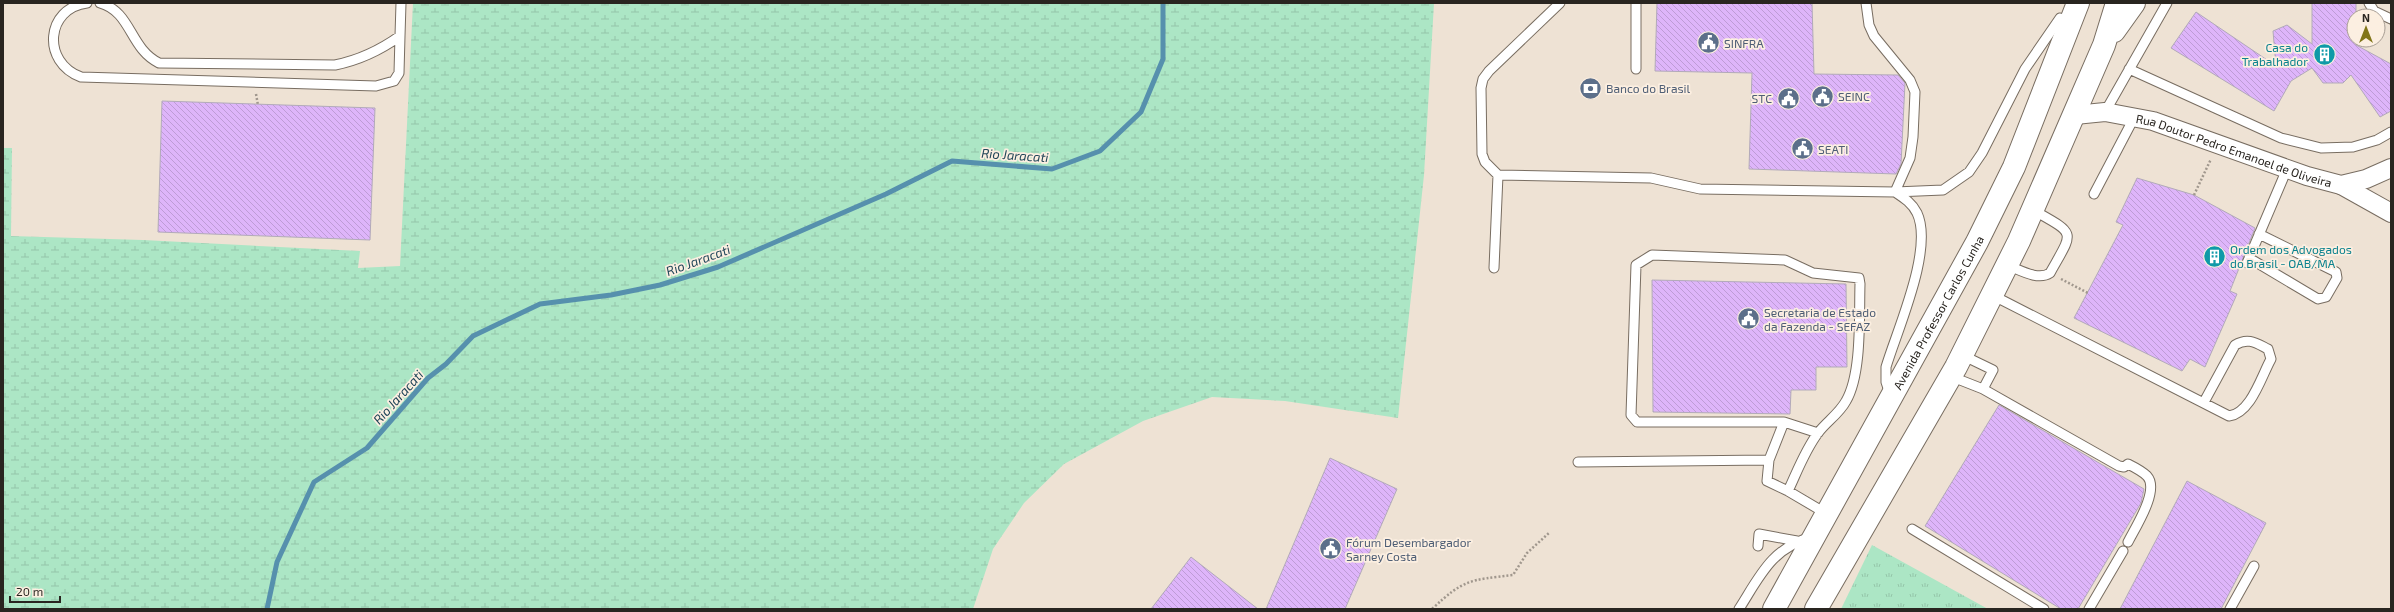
<svg xmlns="http://www.w3.org/2000/svg" width="2394" height="612" viewBox="0 0 2394 612" font-family="'Exo 2',sans-serif">
<style>
.grass{fill:url(#grass-tufts)}
.wetland{fill:url(#wetland-marsh)}
.lines{fill:none;stroke-linecap:round;stroke-linejoin:round}
.stream{stroke:#5690ad;stroke-width:5}
.building{fill:url(#building-back-hatch);stroke:#b2aab9}
.lane-casing{stroke:#786d61;stroke-width:11}
.street-casing{stroke:#786d61;stroke-width:20}
.primary-casing{stroke:#786d61;stroke-width:24}
.path{stroke:#a0978d;stroke-width:2.5;stroke-dasharray:2 2;stroke-linecap:butt}
.lane{stroke:#fff;stroke-width:9}
.street{stroke:#fff;stroke-width:18}
.primary{stroke:#fff;stroke-width:22}
.labels{text-anchor:middle;dominant-baseline:central;stroke-width:3.5;stroke-linejoin:round;paint-order:stroke}
.service-label{font-size:12px;fill:#4e5e75;stroke:#fcefe1;text-anchor:start}
.culture-label{font-size:12px;fill:#0d838f;stroke:#fcefe1;text-anchor:end}
.street-label{font-size:12px;fill:#292520;stroke:#fcefe1}
.water-label{font-size:13px;font-style:italic;fill:#214659;stroke:#fcefe1}
</style>
<defs>
<pattern id="grass-tufts" width="24" height="20" patternUnits="userSpaceOnUse"><rect width="24" height="20" fill="#ace6c5"/><path d="M3 7l-1-3M5 7V3M7 7l1-3M15 17l-1-3M17 17v-4M19 17l1-3" fill="none" stroke="#94c5a9"/></pattern>
<pattern id="wetland-marsh" width="20" height="14" patternUnits="userSpaceOnUse"><rect width="20" height="14" fill="#ace6c5"/><path d="M1 5h8M5 5V1M11 12h8M15 12V8" fill="none" stroke="#94c5a9"/></pattern>
<pattern id="building-back-hatch" width="6" height="6" patternUnits="userSpaceOnUse"><rect width="6" height="6" fill="#deb5fa"/><path d="M-1 5l2 2M0 0l6 6M5-1l2 2" fill="none" stroke="#be9cd6"/></pattern>
</defs>
<rect width="100%" height="100%" fill="#eee2d4"/>
<path class="grass" d="M1872,545L1988,609H1841Z"/>
<path class="wetland" d="M413,3H1434L1424,175L1398,418L1285,401L1212,397L1143,421L1064,464L1024,503L993,549L973,609H3V148H12L11,236L143,240L360,251L358,268L400,266Z"/>
<g class="lines">
<path class="stream" d="M267,609L277,562L314,482L367,448L428,378L446,364L473,336L540,304L611,295L660,285L718,267L886,194L952,161L1052,169L1100,151L1141,112L1163,59V3"/>
</g>
<path class="building" d="M1657,3H1812L1814,74L1898,75L1905,83L1901,164L1896,174L1749,169L1752,73L1655,71Z
M2312,3H2356V16H2354L2356,45L2391,64V111L2380,117L2351,75L2343,83H2323L2312,68L2291,81L2274,111L2171,48L2196,12L2276,66L2273,31L2287,25L2312,44Z
M162,101L375,108L370,240L158,232Z
M2137,178L2194,195L2255,228L2230,291L2237,294L2205,367L2190,359L2182,371L2074,318L2123,225L2116,222Z
M1652,280L1846,284L1847,367H1816V390H1791L1790,414L1653,412Z
M1999,405L2144,489L2141,503L2078,609H2061L1925,526Z
M1330,458L1397,489L1345,609H1266Z
M2187,481L2266,523L2221,609H2120Z
M1191,557L1258,609H1151Z"/>
<g class="lines">
<defs>
<path id="lane" d="M87,3C46,8 41,62 81,77L376,86L394,81L399,73L400,36C379,51 360,60 335,65L159,63C129,48 132,12 100,3
M1560,3L1489,71L1483,79L1481,88L1482,154L1485,162L1498,175L1651,178L1700,189L1895,192L1943,190L1969,172L1982,153L2025,69L2060,18
M1866,3L1869,25L1874,36L1910,80L1915,92L1913,137L1910,158L1895,192
M2369,3L2374,11L2391,19
M400,36L401,3
M1636,69V3
M2129,69L2281,138L2321,148L2353,147L2377,140L2391,132
M2105,112L2167,3
M2094,194L2135,116
M2249,258L2318,299L2326,297L2337,278L2336,272L2259,234
M2247,263L2287,169
M2007,265C2020,270 2038,281 2050,273C2074,230 2077,235 2033,210
M1494,268L1498,175
M1992,295L2229,416C2251,413 2261,377 2271,359L2268,349C2256,343 2248,337 2235,345L2204,402
M1962,355L1993,370L1983,389L2119,466L2124,467L2128,464C2134,467 2142,471 2147,476C2160,490 2135,528 2128,542
M1950,376L1983,389
M1890,394L1886,382V367C1897,330 1934,249 1917,213C1912,203 1904,198 1895,192
M1784,422L1769,460L1767,481L1788,491L1827,514
M1578,462L1769,460
M1788,491C1797,472 1805,450 1818,433C1826,422 1839,414 1846,401C1862,374 1859,316 1860,284L1859,278L1813,273L1785,260L1652,255L1636,265L1631,415L1637,422H1784L1818,433
M1912,529L2044,609
M1758,546L1759,534L1797,541
M1739,609C1760,576 1771,549 1811,537
M2089,609L2123,551
M2230,609L2254,566"/>
<g id="street">
<path id="s1" d="M2075,115L2105,112L2153,121L2307,176L2341,185L2366,179L2391,168"/>
<path d="M2341,185L2391,213"/>
</g>
<g id="primary">
<path d="M2114,31L2134,3"/>
<path id="s2" d="M1774,609L1977,242L2014,167L2078,3"/>
<path d="M1816,609L1956,367L2019,241L2104,45L2117,3"/>
</g>
</defs>
<use href="#lane" class="lane-casing"/>
<use href="#street" class="street-casing"/>
<use href="#primary" class="primary-casing"/>
<path class="path" d="M256,94L258,105
M2194,195L2211,159
M2061,279L2088,293
M1432,609C1464,579 1470,580 1513,575L1527,553L1550,532"/>
<use href="#lane" class="lane"/>
<use href="#street" class="street"/>
<use href="#primary" class="primary"/>
</g>
<defs>
<symbol id="civic-disc" viewBox="-11 -11 22 22"><circle r="9.5" fill="#5c6f8a" stroke="#fcefe1"/><path d="M-.6-6.5H3V-4.5H.6V-3L4-1V1h2V6H-6V1h2V-1L-.6-3ZM-1.2 2.5V6h2.4V2.5Z" fill="#fff"/></symbol>
<symbol id="building-disc" viewBox="-11 -11 22 22"><circle r="9.5" fill="#0f9aa8" stroke="#fcefe1"/><path d="M-4-6H4V6H1V3H-1V6H-4ZM-2.5-4.3h1.7v1.8h-1.7ZM.8-4.3h1.7v1.8H.8ZM-2.5-1h1.7V.8h-1.7ZM.8-1h1.7V.8H.8Z" fill="#fff"/></symbol>
<symbol id="bank-disc" viewBox="-11 -11 22 22"><circle r="9.5" fill="#5c6f8a" stroke="#fcefe1"/><path d="M-6-4H6V4H-6ZM0-2.3a2.3 2.3 0 1 0 0 4.6a2.3 2.3 0 1 0 0-4.6Z" fill="#fff"/></symbol>
</defs>
<g fill-rule="evenodd">
<use href="#civic-disc" x="1696" y="30" width="25" height="25"/>
<use href="#building-disc" x="2312" y="42" width="25" height="25"/>
<use href="#bank-disc" x="1578" y="76" width="25" height="25"/>
<use href="#civic-disc" x="1810" y="84" width="25" height="25"/>
<use href="#civic-disc" x="1776" y="86" width="25" height="25"/>
<use href="#civic-disc" x="1790" y="136" width="25" height="25"/>
<use href="#building-disc" x="2202" y="244" width="25" height="25"/>
<use href="#civic-disc" x="1736" y="306" width="25" height="25"/>
<use href="#civic-disc" x="1318" y="536" width="25" height="25"/>
</g>
<g class="labels">
<g class="service-label">
<text x="1724" y="43">SINFRA</text>
<text x="1606" y="88">Banco do Brasil</text>
<text x="1838" y="96">SEINC</text>
<text x="1772" y="98" text-anchor="end">STC</text>
<text x="1818" y="149">SEATI</text>
<text x="1764" y="312">Secretaria de Estado<tspan x="1764" dy="14">da Fazenda - SEFAZ</tspan></text>
<text x="1346" y="542">Fórum Desembargador<tspan x="1346" dy="14">Sarney Costa</tspan></text>
</g>
<g class="culture-label">
<text x="2308" y="47">Casa do<tspan x="2308" dy="14">Trabalhador</tspan></text>
<text x="2230" y="249" text-anchor="start">Ordem dos Advogados<tspan x="2230" dy="14">do Brasil - OAB/MA</tspan></text>
</g>
<g class="street-label">
<text stroke="none"><textPath href="#s1" startOffset="165">Rua Doutor Pedro Emanoel de Oliveira</textPath></text>
<text stroke="none"><textPath href="#s2" startOffset="339">Avenida Professor Carlos Cunha</textPath></text>
</g>
<g class="water-label">
<text transform="translate(1015 155) rotate(4)">Rio Jaracati</text>
<text transform="translate(698 260) rotate(-20)">Rio Jaracati</text>
<text transform="translate(398 397) rotate(-48)">Rio Jaracati</text>
</g>
</g>
<rect width="2394" height="612" fill="none" stroke="#292520" stroke-width="8"/>
<g transform="translate(2366 28)"><circle r="19" fill="#fcefe1" stroke="#a89e94"/>
<path d="M0-3L7 15L0 10L-7 15Z" fill="#817518"/>
<text y="-6" font-size="11" font-weight="bold" text-anchor="middle" fill="#292520">N</text>
</g>
<path d="M10 596v6h50v-6" fill="none" stroke="#292520" stroke-width="2"/>
<text x="16" y="596" font-size="12" fill="#292520" stroke="#fcefe1" stroke-width="3" paint-order="stroke">20 m</text>
</svg>
